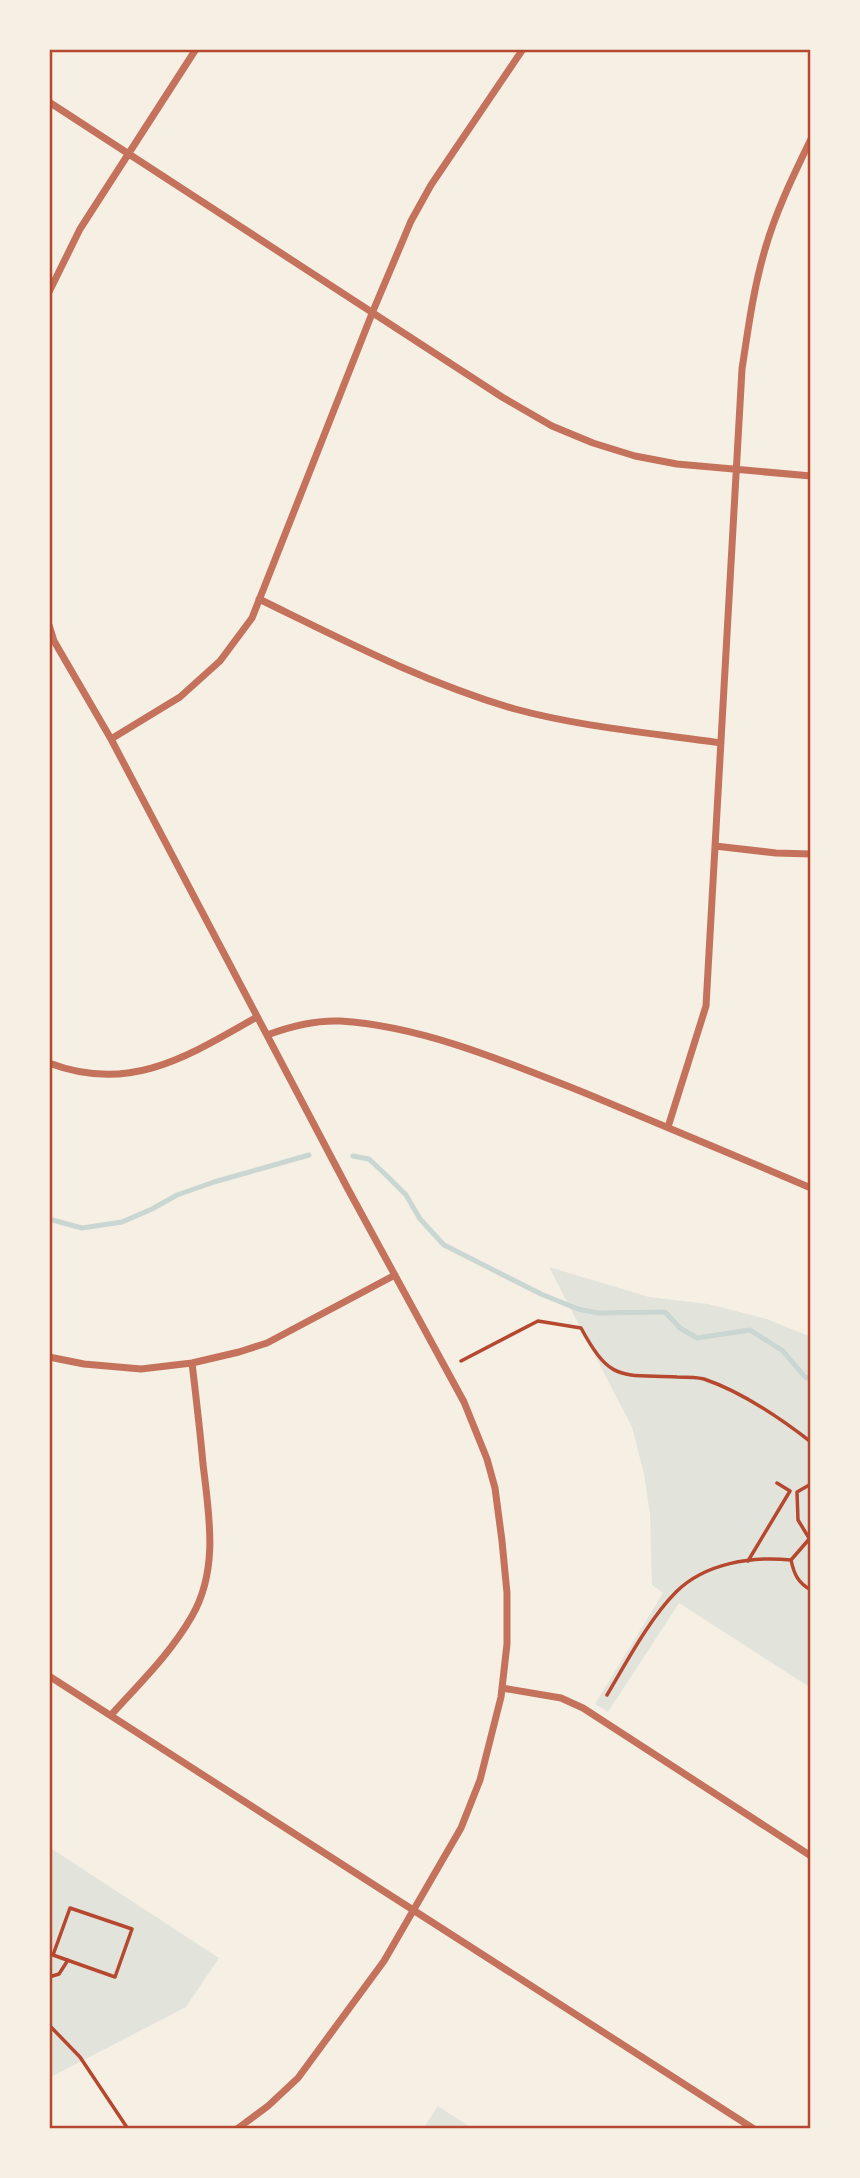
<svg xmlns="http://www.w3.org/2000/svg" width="860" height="2178" viewBox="0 0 860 2178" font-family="Literata,serif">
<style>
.green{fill:#e2e4dc}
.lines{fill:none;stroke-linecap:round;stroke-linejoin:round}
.stream{stroke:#c9d6d2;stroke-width:5}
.path{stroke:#b5482f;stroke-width:3.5}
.minor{stroke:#c5725c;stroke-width:7}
.neatline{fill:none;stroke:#b5482f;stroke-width:2.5}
</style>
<rect width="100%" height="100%" fill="#f6efe4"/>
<path class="green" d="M549,1267L649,1297L708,1304L767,1319L811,1337V1688L679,1603L608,1712L595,1704L663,1593L652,1585L650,1514L644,1474L632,1427Z
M49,1847L219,1958L186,2007L49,2078Z
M438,2106L473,2129H423Z"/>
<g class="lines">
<path class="stream" d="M353,1156L369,1159L386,1175L406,1195L420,1219L444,1245L541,1294L578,1309L598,1313L665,1312L680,1328L697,1338L750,1330L783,1351L805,1377L811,1379
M49,1219L82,1228L122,1222L152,1209L177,1195L214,1182L309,1155"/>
<path class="path" d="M461,1361L538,1321L581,1328C611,1383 620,1374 677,1377C686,1377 696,1377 704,1379C742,1392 779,1417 811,1442
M809,1538L798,1520L797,1492L811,1484
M791,1560C794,1574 798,1583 811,1590
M748,1561L790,1491L777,1483
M607,1695C626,1663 650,1618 676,1592C705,1563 752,1556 791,1560L811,1537
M70,1908L132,1929L115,1977L53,1955Z
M49,1977L59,1974L68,1960
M49,2025L80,2057L128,2129"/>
<path class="minor" d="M49,102L502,397L552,426L593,443L635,456L677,464L811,476
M49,292L80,229L196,49
M259,599C343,640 425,683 515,709C581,727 653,733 721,743
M49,625L54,641L111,739L349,1191L464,1402L487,1459L495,1488L502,1541L507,1593V1644L501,1697L480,1780L461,1828L384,1961L298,2078L268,2106L237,2129
M111,739L180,697L220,661L252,618L373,311L411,221L431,185L523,49
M715,846L776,853L811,854
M267,1035C291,1026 315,1020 340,1021C423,1026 509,1063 585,1093C660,1124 736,1156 811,1188
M49,1063C130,1094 188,1056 257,1017
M668,1127L706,1006L742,369C748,330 753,291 764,253C775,213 793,176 811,139
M49,1357L84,1364L141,1369L192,1363L239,1352L267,1343L395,1275
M49,1676L754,2129
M502,1688L561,1698L583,1708L811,1856
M111,1715C139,1684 171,1653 192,1616C219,1569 209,1515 203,1464C200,1430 196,1397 192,1363"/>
</g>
<rect width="860" height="2178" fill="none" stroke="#f6efe4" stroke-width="102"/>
<rect x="51" y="51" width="758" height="2076" class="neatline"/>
</svg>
